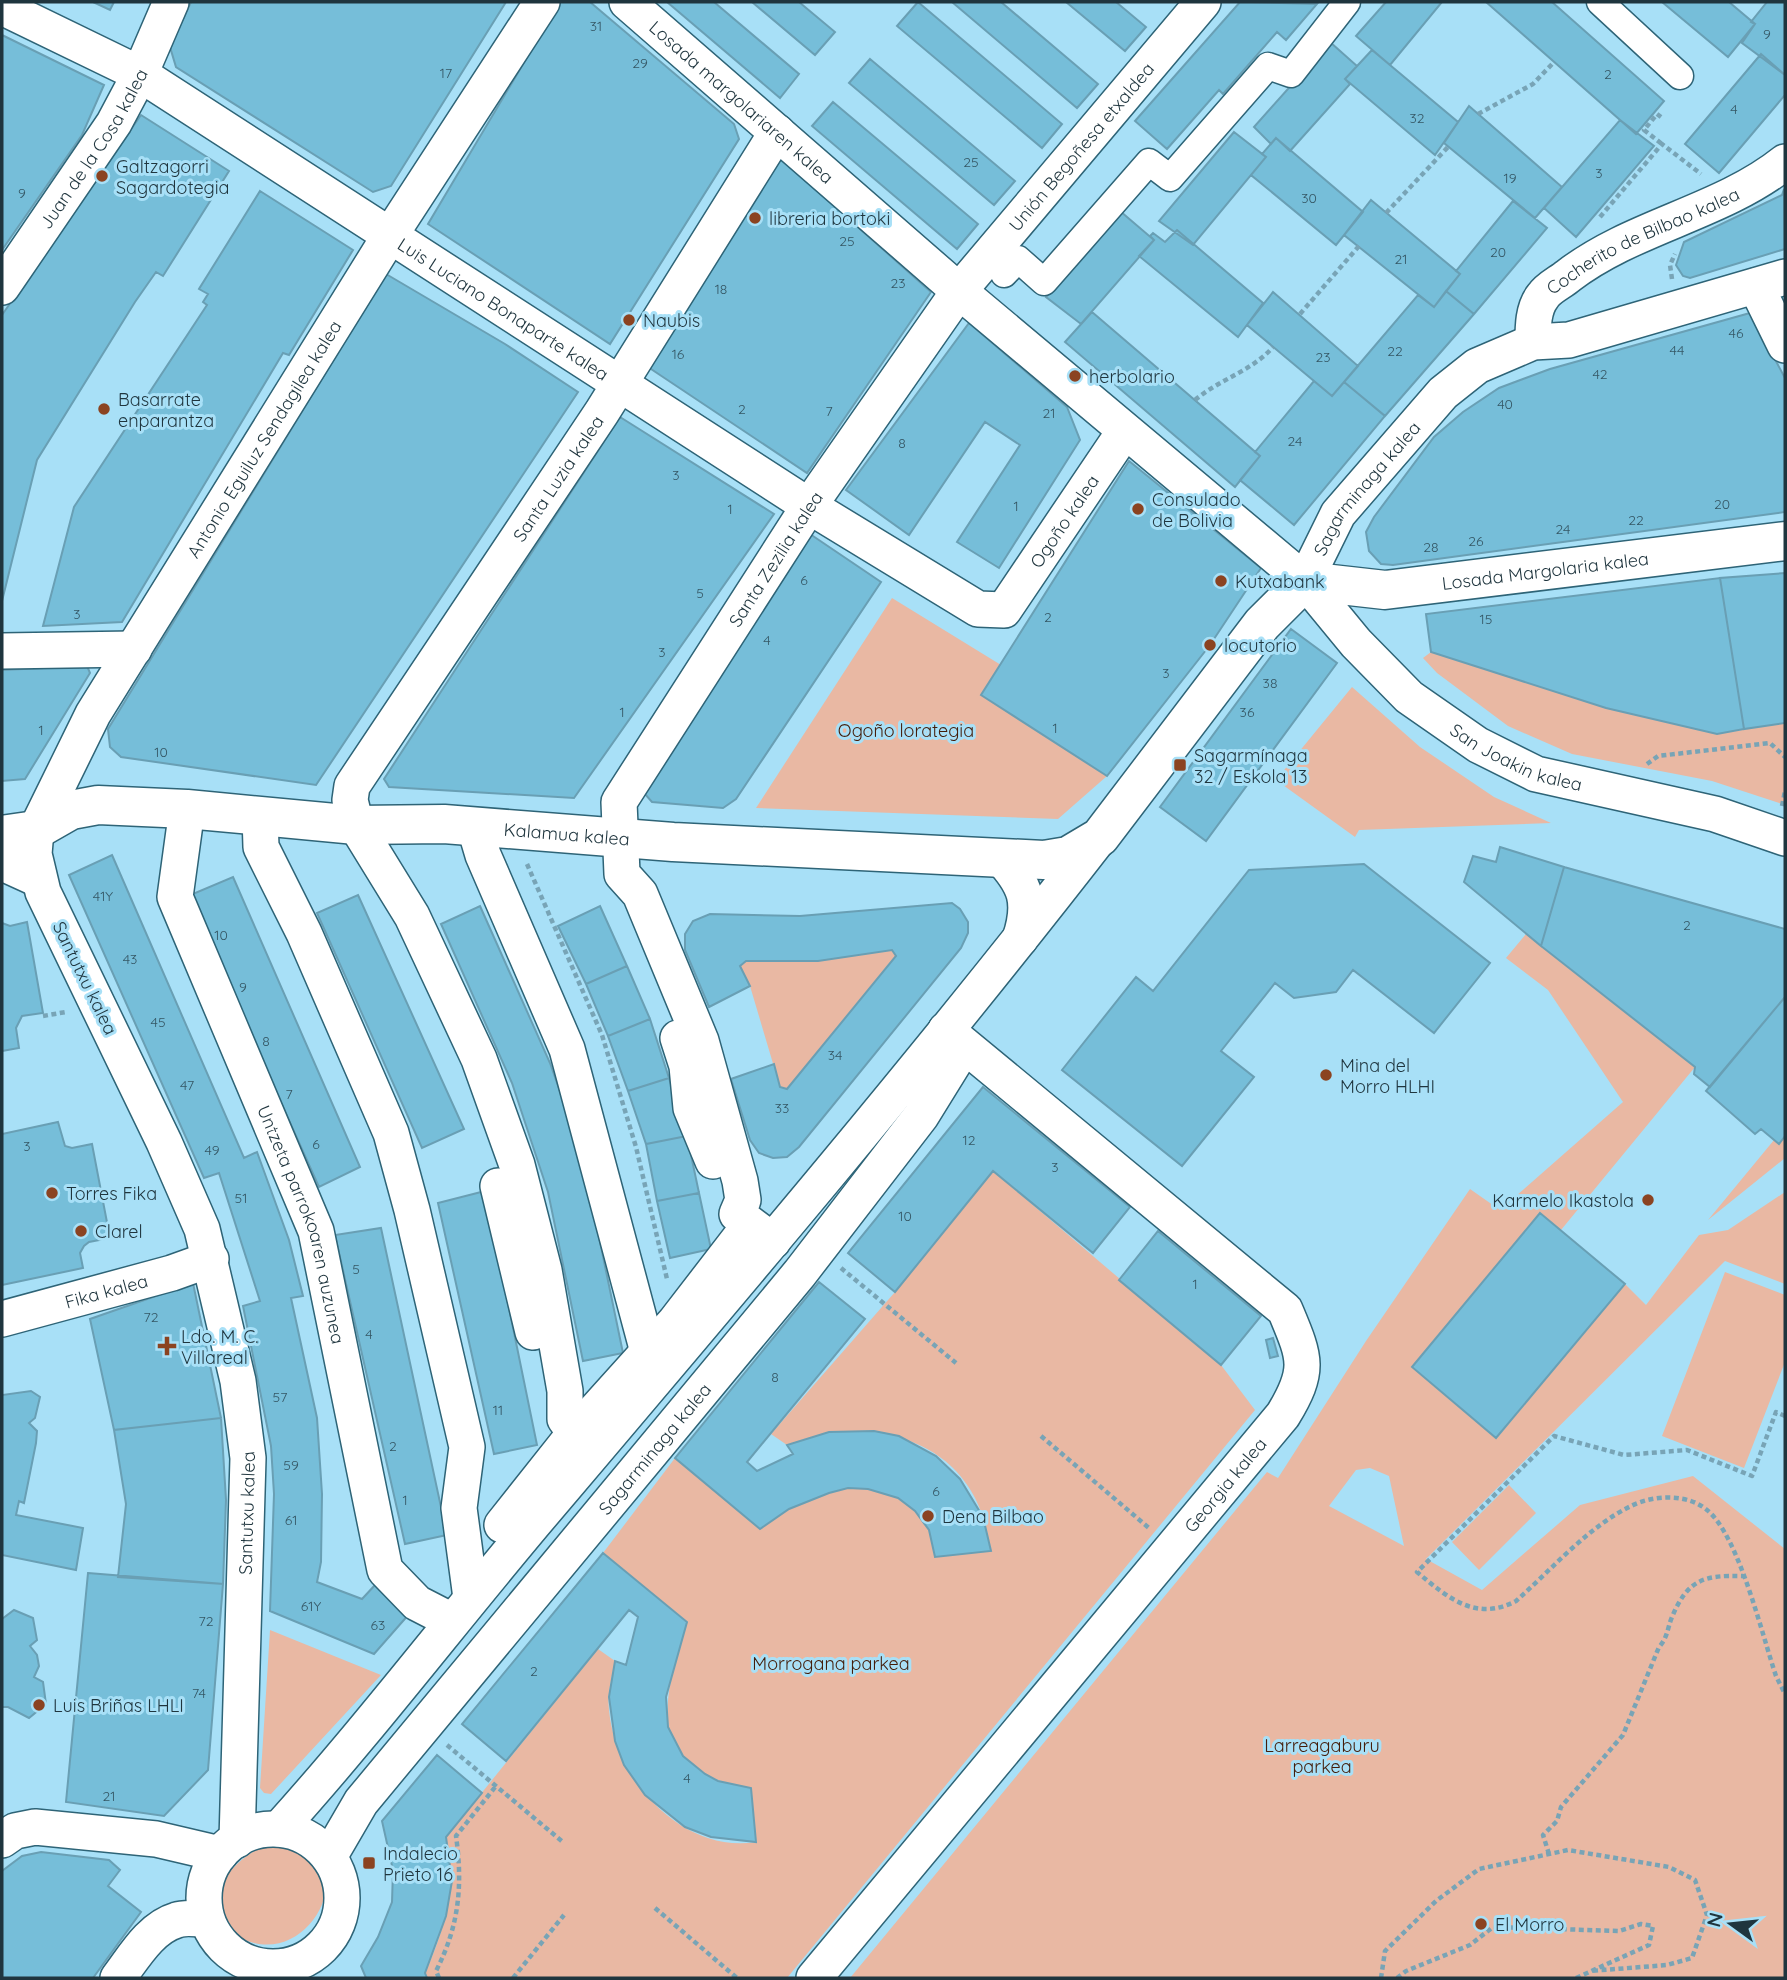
<svg xmlns="http://www.w3.org/2000/svg" width="1787" height="1980" viewBox="0 0 1787 1980" font-family="Quicksand,sans-serif">
<style>
.green{fill:#e9b8a3;fill-rule:evenodd}
.building{fill:#76bed9;stroke:#699fb4;stroke-width:2}
.lines{fill:none;stroke-linecap:round;stroke-linejoin:round}
.pedestrian-casing{stroke:#2e6477;stroke-width:29}
.minor-casing{stroke:#2e6477;stroke-width:38}
.tertiary-casing{stroke:#2e6477;stroke-width:41}
.path{stroke:#78a4b6;stroke-width:4.5;stroke-dasharray:5 3.5;stroke-linecap:butt}
.pedestrian{stroke:#fff;stroke-width:26}
.minor{stroke:#fff;stroke-width:35}
.tertiary{stroke:#fff;stroke-width:38}
.poi-dot{fill:#8b4321;stroke:#a8e0f7;stroke-width:2.5}
.labels{text-anchor:middle;dominant-baseline:central;stroke-width:6;stroke-linejoin:round;paint-order:stroke}
.number-label{font-size:14px;fill:#355765}
.street-label{font-size:18px;fill:#1f353e;stroke:#a8e0f7}
.poi-label{font-size:18px;fill:#1f353e;stroke:#a8e0f7;text-anchor:start}
.park-label{font-size:18px;fill:#441d0a;stroke:#a8e0f7}
</style>
<rect width="100%" height="100%" fill="#a8e0f7"/>
<path class="green" d="M892,598L1001,665L982,695L1107,776L1058,819L756,808Z
M1431,652L1606,708L1717,734L1785,723V805L1712,781L1572,754L1508,726L1437,673L1423,658Z
M1352,687L1420,747L1494,797L1551,823L1359,830L1355,837L1276,780Z
M1526,934L1695,1067L1561,1230L1540,1213L1412,1367L1497,1438L1625,1284L1646,1305L1699,1235L1728,1230L1785,1192V1284L1725,1261L1426,1559L1482,1590L1580,1505L1693,1476L1785,1549V1978H850L1267,1472L1278,1478L1366,1341L1470,1189L1500,1210L1623,1102L1548,990L1506,958ZM1370,1468L1389,1476L1404,1546L1329,1506L1356,1470Z
M892,950L896,956L787,1089L780,1087L750,986L740,966L746,961Z
M1785,1136V1158L1708,1220L1774,1140L1779,1144Z
M993,1171L1221,1365L1255,1410L787,1978H427L425,1973C446,1928 456,1885 446,1837L598,1649L615,1661C612,1677 607,1694 609,1710C615,1778 681,1854 756,1842L751,1788C642,1771 663,1701 686,1622L603,1553L675,1458L760,1529C783,1510 817,1491 848,1488C877,1484 917,1502 929,1530C933,1538 933,1549 935,1557L990,1550C979,1443 878,1411 787,1445L771,1434L895,1292Z
M1725,1272L1785,1295V1362L1744,1468L1662,1436Z
M1509,1485L1536,1513L1479,1570L1452,1542Z
M270,1630L381,1675L271,1794L264,1793L260,1788Z
M270,1843C376,1840 313,1980 237,1936C192,1901 233,1858 270,1843Z"/>
<path class="building" d="M93,2H114L110,10Z
M191,2H506L391,186L373,192L176,67L170,47Z
M560,2H590L734,124L739,139L610,344L428,224Z
M667,2H714L799,74L780,98Z
M752,2H799L835,32L815,55Z
M918,2L1062,124L1042,148L897,26Z
M952,2H1001L1098,84L1077,108Z
M1066,2H1116L1146,27L1125,51Z
M1240,2L1317,4L1286,40L1277,32L1223,94L1219,90L1167,149L1135,121Z
M1386,2H1442L1390,65L1356,36Z
M1486,2H1552L1664,101L1636,134Z
M1662,2H1729L1755,24L1728,57Z
M1767,2H1785V75L1742,43L1755,24L1751,22Z
M2,35L104,85L82,135L2,250Z
M1330,42L1357,66L1345,79L1350,84L1290,151L1276,138L1271,144L1254,127Z
M1372,50L1458,122L1435,155L1345,79Z
M1761,54L1785,75V95L1719,173L1685,144Z
M870,59L1015,181L994,205L849,83Z
M833,102L978,224L957,249L812,126Z
M1469,106L1562,187L1535,218L1444,143Z
M141,115L229,171L163,276L156,272L135,302L37,460L2,601V315Z
M1620,120L1654,146L1576,237L1544,208Z
M1234,132L1266,157L1193,245L1159,221Z
M1276,138L1363,212L1336,245L1251,175L1266,157L1262,154Z
M780,158L931,292L807,473L648,367Z
M1784,189L1785,249L1690,278L1683,276L1676,265L1684,242L1782,195Z
M260,191L353,250L289,355L283,353L122,622L43,626L74,507L207,305L203,302L208,294L199,289Z
M1371,200L1460,274L1434,307L1344,235Z
M1513,201L1547,228L1474,314L1446,291L1460,274L1456,271Z
M1120,211L1154,240L1081,324L1046,297Z
M1177,230L1263,303L1238,337L1139,256L1154,240L1150,236L1153,233L1165,242Z
M386,274L505,344L578,392L316,785L121,757L110,747L108,729Z
M1446,291L1474,314L1385,416L1344,382L1418,295L1434,307Z
M1273,292L1358,366L1332,396L1247,325Z
M1092,312L1260,456L1235,487L1065,342Z
M1750,313L1785,378V512L1393,565L1381,564L1369,551L1366,532L1374,517L1434,437L1463,412L1499,388L1550,369Z
M969,323L1067,407L1080,440L999,568L957,542L1020,445L985,422L909,535L846,490Z
M1314,381L1332,396L1344,382L1385,416L1294,525L1240,480L1260,456L1255,452Z
M620,417L774,514L574,798L389,787L384,779Z
M1129,461L1261,568L1210,645L1107,776L981,695Z
M810,534L881,582L736,799L723,808L652,802L644,793Z
M1785,573V723L1744,729L1720,578Z
M1720,578L1744,729L1717,734L1606,708L1431,652L1426,614Z
M1291,629L1337,663L1206,841L1160,807Z
M87,666L90,673L25,779L2,781V670Z
M1500,847L1564,867L1541,946L1464,882L1473,856L1496,862Z
M112,855L244,1158L257,1152L289,1240L303,1296L291,1298L317,1418L322,1494L321,1562L317,1582L362,1599L376,1584L410,1613L374,1654L270,1611L274,1494L271,1446L243,1306L260,1301L219,1173L204,1178L69,875Z
M1364,864L1490,963L1434,1033L1353,970L1336,992L1294,998L1275,983L1221,1051L1254,1077L1182,1166L1062,1070L1136,977L1153,991L1249,870Z
M1564,867L1785,929V997L1710,1087L1694,1074L1695,1067L1541,946Z
M233,877L360,1167L319,1187L188,896Z
M358,895L464,1129L422,1148L317,913Z
M952,903L960,909L968,922V933L961,948L799,1147L787,1157L773,1158L759,1153L750,1140L731,1079L774,1064L780,1087L787,1089L896,956L892,950L818,961H746L740,966L750,986L709,1007L685,950V934L693,921L710,914L800,916Z
M480,906L550,1063L569,1117L588,1184L623,1353L583,1361L548,1192L512,1083L441,924Z
M600,906L627,966L586,984L558,926Z
M27,922L43,1013L22,1016L16,1028L19,1048L2,1051V923L10,926Z
M627,966L650,1019L608,1036L586,984Z
M1785,997V1136L1779,1144L1761,1129L1755,1134L1706,1091Z
M650,1019L669,1078L628,1091L608,1036Z
M669,1078L687,1136L646,1144L628,1091Z
M983,1087L1130,1207L1093,1253L993,1171L895,1292L848,1253Z
M58,1122L65,1146L72,1148L92,1144L110,1238L89,1242L84,1246L80,1253L83,1268L2,1285V1134Z
M687,1136L699,1193L657,1201L646,1144Z
M485,1191L537,1445L494,1454L438,1203Z
M699,1193L711,1249L670,1258L657,1201Z
M1540,1213L1625,1284L1496,1438L1412,1367Z
M381,1228L447,1535L405,1544L335,1235Z
M1158,1231L1261,1316L1221,1365L1119,1280Z
M819,1282L865,1319L747,1462L757,1471L793,1454L787,1445L829,1432L874,1431L899,1436L936,1456L960,1479L983,1517L991,1551L935,1557L929,1530L915,1511L898,1498L868,1489L848,1488L829,1493L789,1509L760,1529L675,1458Z
M193,1283L221,1418L114,1430L90,1319Z
M1273,1338L1278,1356L1270,1358L1266,1340Z
M31,1391L40,1397L35,1418L29,1423L37,1431L36,1443L24,1503L19,1501L16,1515L83,1528L76,1570L2,1555V1395Z
M221,1418L226,1500L223,1584L118,1577L126,1504L114,1430Z
M603,1553L687,1622L666,1697L668,1727L683,1756L705,1774L718,1781L751,1788L756,1842L711,1837L685,1827L645,1795L624,1765L615,1741L609,1697L615,1661L626,1665L638,1617L629,1610L506,1761L462,1724Z
M88,1573L223,1584L208,1770L164,1816L66,1802Z
M14,1610L33,1618L37,1640L30,1646L37,1655L39,1666L34,1677L43,1682L46,1704L29,1718L8,1707H2V1619Z
M437,1755L482,1793L446,1837L452,1881L446,1916L425,1973L427,1978H366L361,1966L378,1937L392,1902L393,1870L382,1821Z
M41,1852L109,1860L120,1870L108,1886L141,1912L93,1978H2V1871L22,1856Z"/>
<g class="lines">
<defs>
<path id="pedestrian" d="M1600,2L1680,76
M1004,274L1018,259L1044,282L1149,162L1170,178L1268,66L1291,74L1347,2"/>
<g id="minor">
<path id="s1" d="M627,2L959,291L1305,581L1356,643L1409,697L1478,745L1536,774L1715,814L1785,838"/>
<path id="s2" d="M2,7L140,74L809,506L978,609L1004,610L1124,432"/>
<path d="M1756,286L1785,345"/>
<path id="s3" d="M2,287L114,123L140,74L171,2"/>
<path id="s4" d="M1533,342C1533,327 1533,308 1543,296C1548,288 1561,282 1568,276C1633,226 1721,213 1785,162"/>
<path id="s5" d="M1305,581L1338,514L1443,393L1477,366L1533,342L1569,340L1785,277"/>
<path d="M2,651L134,649"/>
<path id="s6" d="M187,809L175,897L316,1231L385,1570L417,1603L452,1621"/>
<path d="M260,816L261,847L304,933L391,1133L412,1210L467,1447L459,1508L471,1598"/>
<path d="M475,828L483,855L567,1049L648,1352"/>
<path d="M1000,857C1026,885 1032,902 1020,939"/>
<path d="M678,1038L687,1066L691,1108L713,1161"/>
<path d="M498,1186L533,1332"/>
<path id="s7" d="M773,1241L737,1214L743,1200L740,1181L701,1041L640,894L622,874L619,802L809,506L959,291L1203,2"/>
<path id="s8" d="M2,1319L172,1273L211,1259"/>
<path id="s9" d="M575,1433L565,1419V1391L544,1270L517,1165L479,1059L412,916L356,825L350,800L352,786L602,412L777,132"/>
<path d="M502,1525L575,1433L675,1322L749,1226"/>
<path d="M279,1829C370,1728 452,1620 540,1516C730,1292 920,1069 1100,837"/>
<circle cx="273" cy="1898" r="69"/>
<path d="M2,1840L15,1831L35,1827L156,1839L220,1854"/>
<path id="s10" d="M237,1840L248,1458L238,1381L202,1229L164,1142L43,892L34,854L36,830L93,714L389,237L542,2"/>
<path id="s11" d="M329,1857L361,1802L800,1273L921,1116L955,1061L946,1030"/>
<path d="M118,1978C134,1957 150,1928 177,1920C185,1917 197,1919 205,1919"/>
<path id="s12" d="M814,1978L1283,1415C1311,1369 1305,1358 1285,1310L946,1030"/>
</g>
<g id="tertiary">
<path id="s13" d="M2,835L36,830L71,810L98,805L187,809L356,825L444,824L673,842L1044,860L1068,856L1100,837L1262,624L1305,581L1385,590L1785,541"/>
<path d="M2,861L37,877"/>
</g>
</defs>
<use href="#pedestrian" class="pedestrian-casing"/>
<use href="#minor" class="minor-casing"/>
<use href="#tertiary" class="tertiary-casing"/>
<path class="path" d="M1478,114L1533,84L1554,62
M1661,117L1657,114L1644,130L1662,144
M1386,213L1448,147
M1600,217L1662,144L1701,174
M1672,279L1670,265L1675,254
M1300,314L1359,246
M1195,400C1220,379 1252,371 1273,347
M1647,764L1658,756L1770,743L1785,757
M1782,806L1785,791
M527,864L602,1035L636,1147L667,1279
M43,1016L66,1012
M841,1268L956,1363
M1785,1416L1776,1412L1752,1476L1687,1450L1624,1455L1554,1436L1417,1572C1448,1598 1476,1622 1516,1601C1552,1569 1588,1527 1631,1506C1653,1495 1687,1493 1707,1510C1739,1536 1762,1635 1776,1676L1785,1694
M1041,1436L1149,1528
M447,1745L564,1843
M1549,1854L1543,1835L1557,1821L1561,1807L1623,1735L1659,1647C1668,1637 1667,1629 1672,1617C1688,1579 1704,1575 1743,1576
M655,1908L737,1978
M439,1978L436,1971C459,1926 463,1886 456,1836L496,1786
M513,1978L564,1915
M1381,1978L1385,1951L1436,1901L1479,1869L1568,1850L1669,1867L1695,1880L1707,1915L1692,1958L1667,1965L1590,1971
M1397,1978L1406,1971L1470,1945L1493,1927L1619,1931L1641,1924L1653,1926L1649,1945L1576,1978"/>
<use href="#pedestrian" class="pedestrian"/>
<use href="#minor" class="minor"/>
<use href="#tertiary" class="tertiary"/>
</g>
<g class="poi-dot">
<circle cx="102" cy="176" r="7"/>
<circle cx="755" cy="218" r="7"/>
<circle cx="629" cy="320" r="7"/>
<circle cx="1075" cy="376" r="7"/>
<circle cx="104" cy="409" r="7"/>
<circle cx="1138" cy="509" r="7"/>
<circle cx="1221" cy="581" r="7"/>
<circle cx="1210" cy="645" r="7"/>
<rect x="1173" y="758" width="14" height="14" rx="3.5"/>
<circle cx="1326" cy="1075" r="7"/>
<circle cx="52" cy="1193" r="7"/>
<circle cx="1648" cy="1200" r="7"/>
<circle cx="81" cy="1231" r="7"/>
<path d="M163.5 1335.5h7v7h7v7h-7v7h-7v-7h-7v-7h7z"/>
<circle cx="928" cy="1516" r="7"/>
<circle cx="39" cy="1705" r="7"/>
<rect x="362" y="1856" width="14" height="14" rx="3.5"/>
<circle cx="1481" cy="1924" r="7"/>
</g>
<g class="labels">
<g class="number-label">
<text x="596" y="26">31</text>
<text x="1767" y="34">9</text>
<text x="640" y="63">29</text>
<text x="446" y="73">17</text>
<text x="1608" y="74">2</text>
<text x="1734" y="109">4</text>
<text x="1417" y="118">32</text>
<text x="971" y="162">25</text>
<text x="1599" y="173">3</text>
<text x="1510" y="178">19</text>
<text x="22" y="193">9</text>
<text x="1309" y="198">30</text>
<text x="847" y="241">25</text>
<text x="1498" y="252">20</text>
<text x="1401" y="259">21</text>
<text x="898" y="283">23</text>
<text x="721" y="289">18</text>
<text x="1736" y="333">46</text>
<text x="1677" y="350">44</text>
<text x="1395" y="351">22</text>
<text x="678" y="354">16</text>
<text x="1323" y="357">23</text>
<text x="1600" y="374">42</text>
<text x="1505" y="404">40</text>
<text x="742" y="409">2</text>
<text x="829" y="411">7</text>
<text x="1049" y="413">21</text>
<text x="1295" y="441">24</text>
<text x="902" y="443">8</text>
<text x="676" y="475">3</text>
<text x="1722" y="504">20</text>
<text x="1016" y="506">1</text>
<text x="730" y="509">1</text>
<text x="1636" y="520">22</text>
<text x="1563" y="529">24</text>
<text x="1476" y="541">26</text>
<text x="1431" y="547">28</text>
<text x="804" y="580">6</text>
<text x="700" y="593">5</text>
<text x="77" y="614">3</text>
<text x="1048" y="617">2</text>
<text x="1486" y="619">15</text>
<text x="767" y="640">4</text>
<text x="662" y="652">3</text>
<text x="1166" y="673">3</text>
<text x="1270" y="683">38</text>
<text x="622" y="712">1</text>
<text x="1247" y="712">36</text>
<text x="1055" y="728">1</text>
<text x="41" y="730">1</text>
<text x="161" y="752">10</text>
<text x="103" y="896">41Y</text>
<text x="1687" y="925">2</text>
<text x="221" y="935">10</text>
<text x="130" y="959">43</text>
<text x="243" y="987">9</text>
<text x="158" y="1022">45</text>
<text x="266" y="1041">8</text>
<text x="835" y="1055">34</text>
<text x="187" y="1085">47</text>
<text x="289" y="1094">7</text>
<text x="782" y="1108">33</text>
<text x="969" y="1140">12</text>
<text x="316" y="1144">6</text>
<text x="27" y="1146">3</text>
<text x="212" y="1150">49</text>
<text x="1055" y="1167">3</text>
<text x="241" y="1198">51</text>
<text x="905" y="1216">10</text>
<text x="356" y="1269">5</text>
<text x="1195" y="1284">1</text>
<text x="151" y="1317">72</text>
<text x="369" y="1334">4</text>
<text x="775" y="1377">8</text>
<text x="280" y="1397">57</text>
<text x="498" y="1410">11</text>
<text x="393" y="1446">2</text>
<text x="291" y="1465">59</text>
<text x="936" y="1491">6</text>
<text x="405" y="1500">1</text>
<text x="291" y="1520">61</text>
<text x="311" y="1606">61Y</text>
<text x="206" y="1621">72</text>
<text x="378" y="1625">63</text>
<text x="534" y="1671">2</text>
<text x="199" y="1693">74</text>
<text x="687" y="1778">4</text>
<text x="109" y="1796">21</text>
</g>
<g class="street-label">
<text stroke="none"><textPath href="#s1" startOffset="152">Losada margolariaren kalea</textPath></text>
<text stroke="none"><textPath href="#s7" startOffset="1286">Unión Begoñesa etxaldea</textPath></text>
<text stroke="none"><textPath href="#s3" startOffset="166">Juan de la Cosa kalea</textPath></text>
<text stroke="none"><textPath href="#s4" startOffset="163">Cocherito de Bilbao kalea</textPath></text>
<text stroke="none"><textPath href="#s2" startOffset="586">Luis Luciano Bonaparte kalea</textPath></text>
<text stroke="none"><textPath href="#s10" startOffset="1505">Antonio Eguiluz Sendagilea kalea</textPath></text>
<text stroke="none"><textPath href="#s9" startOffset="1064">Santa Luzia kalea</textPath></text>
<text stroke="none"><textPath href="#s5" startOffset="112">Sagarminaga kalea</textPath></text>
<text stroke="none"><textPath href="#s2" startOffset="1281">Ogoño kalea</textPath></text>
<text stroke="none"><textPath href="#s7" startOffset="772">Santa Zezilia kalea</textPath></text>
<text stroke="none"><textPath href="#s13" startOffset="1682">Losada Margolaria kalea</textPath></text>
<text stroke="none"><textPath href="#s1" startOffset="1172">San Joakin kalea</textPath></text>
<text stroke="none"><textPath href="#s13" startOffset="572">Kalamua kalea</textPath></text>
<text transform="translate(85 978) rotate(64)">Santutxu kalea</text>
<text stroke="none"><textPath href="#s6" startOffset="441">Untzeta parrokoaren auzunea</textPath></text>
<text stroke="none"><textPath href="#s8" startOffset="108">Fika kalea</textPath></text>
<text stroke="none"><textPath href="#s11" startOffset="523">Sagarminaga kalea</textPath></text>
<text stroke="none"><textPath href="#s12" startOffset="642">Georgia kalea</textPath></text>
<text stroke="none"><textPath href="#s10" startOffset="327">Santutxu kalea</textPath></text>
</g>
<g class="poi-label">
<text x="116" y="166">Galtzagorri<tspan x="116" dy="21">Sagardotegia</tspan></text>
<text x="769" y="218">libreria bortoki</text>
<text x="643" y="320">Naubis</text>
<text x="1089" y="376">herbolario</text>
<text x="118" y="399">Basarrate<tspan x="118" dy="21">enparantza</tspan></text>
<text x="1152" y="499">Consulado<tspan x="1152" dy="21">de Bolivia</tspan></text>
<text x="1235" y="581">Kutxabank</text>
<text x="1224" y="645">locutorio</text>
<text x="1194" y="755">Sagarmínaga<tspan x="1194" dy="21">32 / Eskola 13</tspan></text>
<text x="1340" y="1065">Mina del<tspan x="1340" dy="21">Morro HLHI</tspan></text>
<text x="66" y="1193">Torres Fika</text>
<text x="1634" y="1200" text-anchor="end">Karmelo Ikastola</text>
<text x="95" y="1231">Clarel</text>
<text x="181" y="1336">Ldo. M. C.<tspan x="181" dy="21">Villareal</tspan></text>
<text x="942" y="1516">Dena Bilbao</text>
<text x="53" y="1705">Luis Briñas LHLI</text>
<text x="383" y="1853">Indalecio<tspan x="383" dy="21">Prieto 16</tspan></text>
<text x="1495" y="1924">El Morro</text>
</g>
<g class="park-label">
<text x="906" y="730">Ogoño lorategia</text>
<text x="831" y="1663">Morrogana parkea</text>
<text x="1322" y="1745">Larreagaburu<tspan x="1322" dy="21">parkea</tspan></text>
</g>
</g>
<rect width="1787" height="1980" fill="none" stroke="#1f353e" stroke-width="7"/>
<g transform="translate(1731 1924) rotate(285)" stroke="#a8e0f7" stroke-width="5" paint-order="stroke">
<path d="M0-5L12 26L0 18L-12 26Z" fill="#1f353e"/>
<text y="-10" font-size="19" font-weight="bold" text-anchor="middle" fill="#1f353e">N</text>
</g>
</svg>
